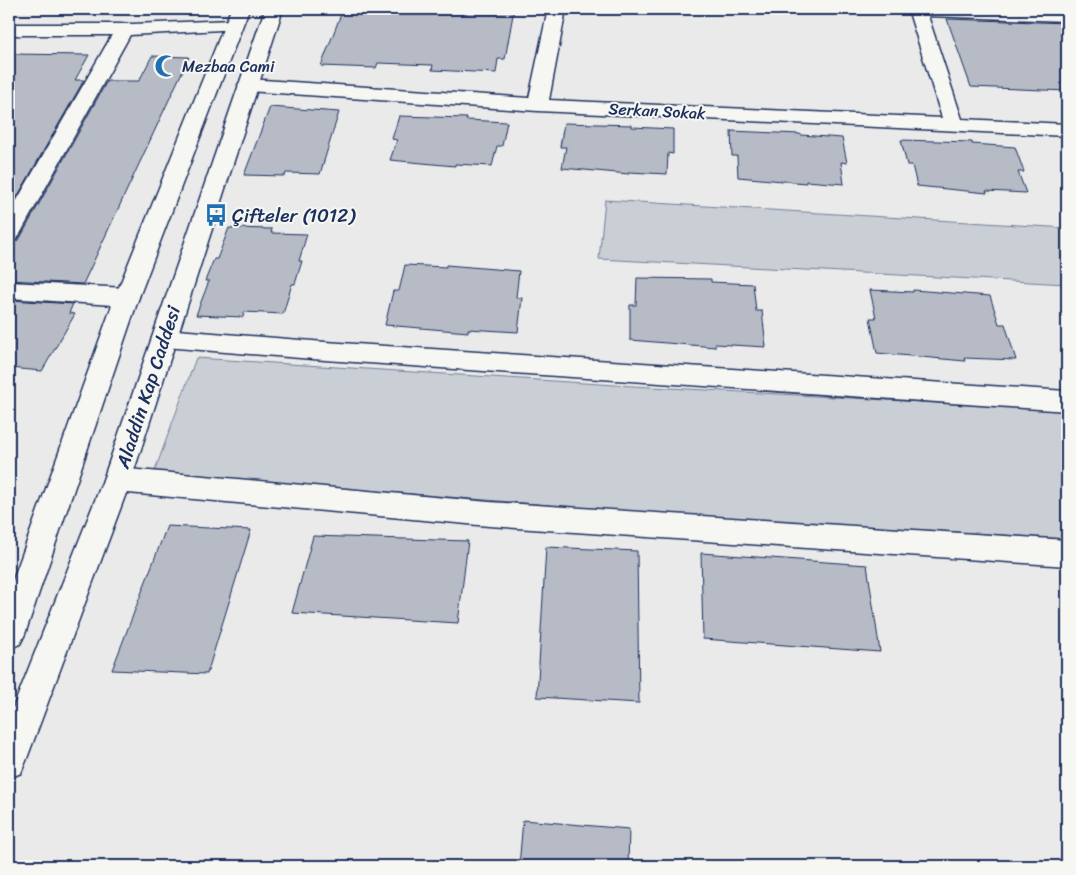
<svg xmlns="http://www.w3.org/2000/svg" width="1076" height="875" viewBox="0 0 1076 875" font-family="Sriracha,sans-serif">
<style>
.green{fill:#caced5;stroke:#727e9a}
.building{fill:#b6bbc6;stroke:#1b2f5e}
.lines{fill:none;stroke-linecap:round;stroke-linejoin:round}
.street-casing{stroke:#1b2f5e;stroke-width:3}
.secondary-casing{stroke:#1b2f5e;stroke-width:3}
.street{fill:#f6f6f2;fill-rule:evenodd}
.secondary{fill:#f6f6f2;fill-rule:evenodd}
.labels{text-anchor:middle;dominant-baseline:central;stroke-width:4;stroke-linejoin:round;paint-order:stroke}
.far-poi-label{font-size:16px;fill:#1b2f5e;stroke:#f6f6f2;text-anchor:start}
.far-street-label{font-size:16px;fill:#1b2f5e;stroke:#f6f6f2}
.poi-label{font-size:19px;fill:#1b2f5e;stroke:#f6f6f2;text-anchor:start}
.street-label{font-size:19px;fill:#1b2f5e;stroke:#f6f6f2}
</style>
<rect width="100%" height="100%" fill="#e9eae9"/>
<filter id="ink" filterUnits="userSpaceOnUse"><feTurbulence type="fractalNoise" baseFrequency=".02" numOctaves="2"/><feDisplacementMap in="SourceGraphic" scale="10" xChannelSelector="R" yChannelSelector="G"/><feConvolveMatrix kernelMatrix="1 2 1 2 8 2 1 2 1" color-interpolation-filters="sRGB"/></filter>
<g filter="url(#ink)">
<path class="green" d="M605,200L1067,228V284L599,259Z
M196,358L615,385L1067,410V539L634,512L154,473Z"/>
<path class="building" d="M343,9H514L505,59H498L496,73L432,70L433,65L378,63L376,68L321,66Z
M947,19L1067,23V91L971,87Z
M9,54L89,55L75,80H84L9,211Z
M152,56L189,57L83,284L9,280V244L19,240L107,81H139Z
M270,107L339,112L320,174L286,173L285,176L244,175Z
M399,116L467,118L466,120L507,122L502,146H497L492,166L455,164V166L390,160L397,140L392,139Z
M564,123L632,125V127L673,129V154L668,153L667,174L629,172V174L562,168L566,147H560Z
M731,131L800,134L801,135L842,138L847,163L841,162L844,184L806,181V183L738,177L737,156H732Z
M901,140L972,142V144L1015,147L1024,172H1018L1026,193L986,191L987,193L917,186L912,165H907Z
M229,228L272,229L271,233L307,234L299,261H302L295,284H292L283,314L244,312L243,317L196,315L209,281H205L214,259H217Z
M405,265L446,267V265L519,271L516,297L522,298L518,332L468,329V332L385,325L393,291H399Z
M637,278L711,279V282L753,284L756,311H762L766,347L715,344V347L630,340V305H636Z
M870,290L913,292V290L990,296L999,324H1005L1016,360L964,358L965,361L877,353L870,318H876Z
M9,300L73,304L69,313L75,314L42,371L9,368Z
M167,526L251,530L207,674L112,670Z
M313,536L468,541L458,623L292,613Z
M546,547L637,551L639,703L537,697Z
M701,553L867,565L880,652L703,639Z
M523,820L629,829L628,866H519Z"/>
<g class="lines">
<defs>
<path id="street" d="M548,9H566L549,100L942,118L908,9L1067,11V21L928,16L962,119L1067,124V136L538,111L248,91L241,89L238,85L241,81L248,79L529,98Z
M233,20L239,21L242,25L239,29L130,35L20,234L17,239L9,242V214L112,35H9V24H133Z
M9,282L127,288L136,291L139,297L136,303L127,306L9,298Z
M165,329L325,342L1067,391V411L325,360L165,347L156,345L152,338L156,331Z
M117,468L489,502L1067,540V566L489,526L117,492L107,488L103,480L107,472Z"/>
<path id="secondary" d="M231,9H249L139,297L25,634L20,644L9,649V591L115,297Z
M265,9H283L131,480L26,761L21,773L9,778V718L103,480Z"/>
</defs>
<use href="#street" class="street-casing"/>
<use href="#secondary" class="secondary-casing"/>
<use href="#street" class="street"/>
<use href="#secondary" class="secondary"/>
</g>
</g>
<defs>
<symbol id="mosque-bare" viewBox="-9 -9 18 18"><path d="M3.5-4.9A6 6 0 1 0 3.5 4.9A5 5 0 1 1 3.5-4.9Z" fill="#1f6fb2" stroke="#f6f6f2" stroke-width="2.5" paint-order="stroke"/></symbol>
<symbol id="bus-bare" viewBox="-9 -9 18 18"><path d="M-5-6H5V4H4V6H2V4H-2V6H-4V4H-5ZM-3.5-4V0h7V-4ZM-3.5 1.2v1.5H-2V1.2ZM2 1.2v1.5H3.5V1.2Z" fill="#1f6fb2" stroke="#f6f6f2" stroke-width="2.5" paint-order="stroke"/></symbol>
</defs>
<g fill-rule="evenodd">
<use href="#mosque-bare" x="150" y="50" width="32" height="32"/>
<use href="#bus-bare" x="200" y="199" width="32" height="32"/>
</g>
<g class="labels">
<g class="far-poi-label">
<text x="182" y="66">Mezbaa Cami</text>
</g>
<g class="far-street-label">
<text transform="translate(657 111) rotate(3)">Serkan Sokak</text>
</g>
<g class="poi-label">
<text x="232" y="215">Çifteler (1012)</text>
</g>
<g class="street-label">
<text transform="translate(148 387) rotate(-72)">Aladdin Kap Caddesi</text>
</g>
</g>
<rect width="1076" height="875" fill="none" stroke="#f6f6f2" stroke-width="30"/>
<rect x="15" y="15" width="1046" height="845" fill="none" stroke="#1b2f5e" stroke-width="2" filter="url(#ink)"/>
</svg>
